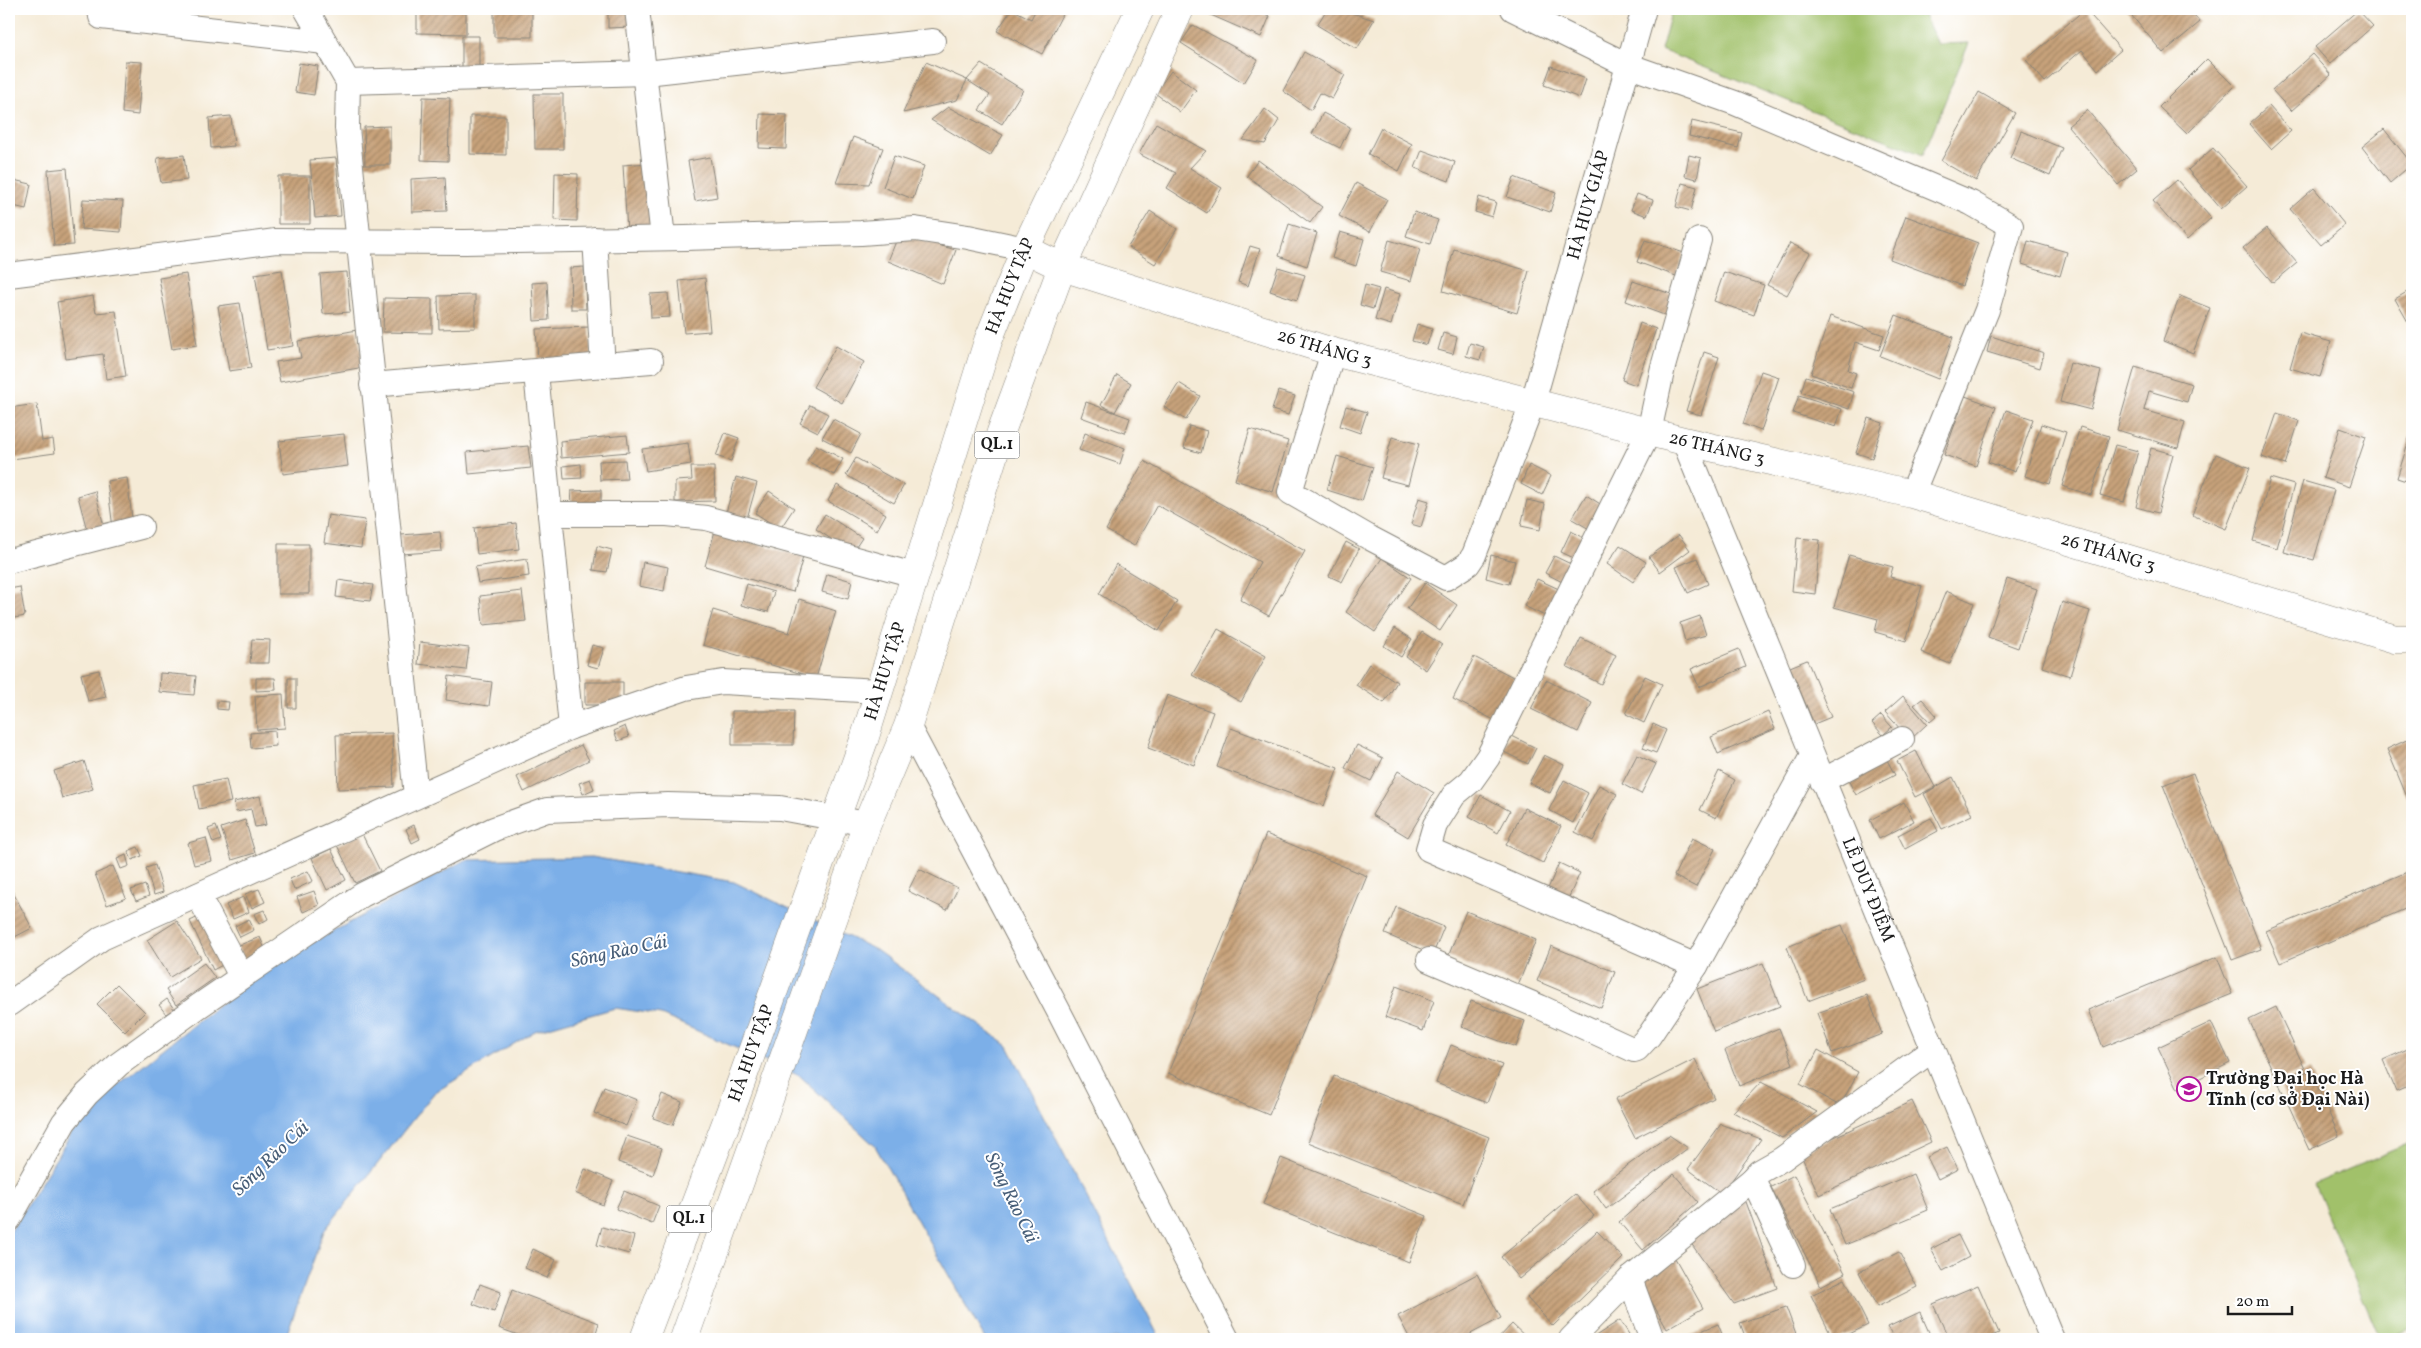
<svg xmlns="http://www.w3.org/2000/svg" width="2421" height="1348" viewBox="0 0 2421 1348" font-family="Vollkorn,serif">
<style>
.green{fill:#a1c16a;stroke:#5e6e43}
.water{fill:#7bafe8;stroke:#4c6682}
.building{fill:url(#building-hatch)}
.lines{fill:none;stroke-linecap:round;stroke-linejoin:round}
.minor-casing{stroke:#88847a;stroke-width:26}
.tertiary-casing{stroke:#88847a;stroke-width:29}
.primary-casing{stroke:#88847a;stroke-width:29}
.minor{stroke:#fff;stroke-width:24}
.tertiary{stroke:#fff;stroke-width:28}
.primary{stroke:#fff;stroke-width:28}
.labels{text-anchor:middle;dominant-baseline:central;stroke-width:4;stroke-linejoin:round;paint-order:stroke}
.shield{fill:#fff;stroke:#606060;stroke-width:1}
.shield-label{font-size:16px;font-weight:bold;fill:#1c1c1c}
.street-label{font-size:18px;fill:#1c1c1c;stroke:#fff}
.poi-label{font-size:18px;font-weight:bold;fill:#1c1c1c;stroke:#fff;text-anchor:start}
.water-label{font-size:19px;font-style:italic;fill:#475e78;stroke:#fff}
</style>
<defs>
<pattern id="building-hatch" width="6" height="6" patternUnits="userSpaceOnUse" patternTransform="scale(1.25)"><rect width="6" height="6" fill="#c8a37b"/><path d="M-1 1l2-2M0 6l6-6M5 7l2-2" fill="none" stroke="#a28464"/></pattern>
</defs>
<rect width="100%" height="100%" fill="#fff"/>
<filter id="ink" filterUnits="userSpaceOnUse"><feTurbulence type="fractalNoise" baseFrequency=".02" numOctaves="2"/><feDisplacementMap in="SourceGraphic" scale="10" xChannelSelector="R" yChannelSelector="G"/><feConvolveMatrix kernelMatrix="1 2 1 2 8 2 1 2 1" color-interpolation-filters="sRGB"/></filter>
<filter id="wash" filterUnits="userSpaceOnUse"><feTurbulence type="fractalNoise" baseFrequency=".0096" numOctaves="4" result="noise"/><feDisplacementMap in="SourceGraphic" scale="20" xChannelSelector="R" yChannelSelector="G"/><feGaussianBlur stdDeviation="1.12" result="paint"/><feColorMatrix in="noise" values="0 0 0 0 0 0 0 0 0 0 0 0 0 0 0 0 0 1.4 0 .05"/><feComposite in="paint" operator="in"/></filter>
<g filter="url(#wash)">
<rect width="100%" height="100%" fill="#f5ebd7"/>
<path class="green" d="M1672,9H1921L1938,44L1969,43L1923,155L1661,50Z
M2412,1142V1328L2386,1339H2380L2314,1184Z"/>
<path class="water" d="M592,857L734,882L876,950L1008,1046L1160,1339H985L875,1146L800,1076L661,1015L615,1008L535,1031L434,1093L324,1231L285,1339H9V1234L86,1110L264,969L465,860Z"/>
<g id="blocks">
<path class="building" d="M417,9H466V34L417,33Z
M494,9H532V37H494Z
M1012,9L1031,19L1036,9H1065L1042,54L997,31Z
M1197,9H1250L1270,16L1261,37Z
M1327,9H1340L1374,20L1357,49L1317,25Z
M2085,9L2121,50L2098,70L2082,50L2045,82L2026,60Z
M2126,9H2189L2200,22L2163,53Z
M2358,10L2373,26L2330,64L2315,47Z
M608,12H631L632,27L608,28Z
M1193,25L1258,60L1244,83L1181,43Z
M462,36H479V68L462,67Z
M1304,52L1345,75L1332,99L1320,93L1311,110L1283,91Z
M2312,54L2331,75L2291,111L2272,90Z
M2207,59L2234,86L2187,134L2159,107Z
M125,61L142,62L138,115L122,113Z
M926,62L967,80L957,100L903,113Z
M299,63L318,66L314,95L295,92Z
M981,64L1023,90L1002,124L979,110L990,95L967,80Z
M1551,66L1586,79L1580,98L1544,85Z
M1171,71L1196,90L1180,112L1155,93Z
M1979,92L2015,113L1976,181L1941,161Z
M534,94H563V149H535Z
M423,97L450,98L448,161L421,160Z
M2269,106L2291,131L2271,149L2249,124Z
M948,107L1003,135L990,156L931,120Z
M1265,109L1279,120L1265,144L1243,140Z
M2087,110L2137,169L2118,185L2068,126Z
M1323,113L1350,127L1340,148L1312,134Z
M760,114L787,115L786,149L759,148Z
M231,116L234,146L211,148L209,118Z
M470,116H506V155L470,154Z
M1692,121L1742,133L1738,148L1689,136Z
M1156,123L1206,151L1190,168L1222,188L1207,213L1167,188L1176,173L1139,154Z
M390,126V165H365L364,127Z
M1381,128L1412,144L1399,171L1368,154Z
M2384,129L2412,164L2390,183L2362,147Z
M2021,131L2062,148L2050,176L2010,158Z
M853,137L883,148L869,184L836,183Z
M2213,148L2247,186L2221,209L2188,170Z
M1422,150L1455,162L1449,181L1415,168Z
M184,155L187,180L161,183L157,158Z
M1689,155L1701,158L1697,179L1685,176Z
M894,156L924,166L913,199L883,187Z
M710,157L717,197L695,201L688,161Z
M336,158L341,216L315,218L310,160Z
M1258,160L1322,207L1310,223L1247,176Z
M648,163L652,231L627,232L623,165Z
M67,168L74,245L54,246L48,170Z
M555,173L578,174L577,221L554,220Z
M278,176H310V224H278Z
M445,177L447,211L412,212L411,179Z
M1514,177L1556,193L1550,212L1507,197Z
M9,179L31,184L26,209L9,205Z
M2177,180L2211,218L2187,240L2153,201Z
M1356,183L1387,199L1370,232L1339,216Z
M1682,183L1697,187L1691,211L1676,207Z
M2314,188L2345,225L2321,245L2290,209Z
M1637,194L1653,200L1647,216L1631,210Z
M1479,197L1496,202L1492,217L1475,212Z
M83,199L123,201L121,232L81,229Z
M1150,211L1177,229L1155,264L1128,247Z
M1414,212L1438,220L1430,244L1406,236Z
M1906,216L1978,243L1962,286L1890,259Z
M1289,224L1317,233L1307,266L1279,256Z
M2267,228L2297,263L2273,283L2243,248Z
M1340,232L1364,239L1356,266L1332,258Z
M899,234L956,250L943,284L888,261Z
M1389,240L1420,249L1411,281L1380,272Z
M1645,240L1684,253L1676,276L1637,262Z
M2028,241L2067,252L2060,276L2022,264Z
M1790,243L1810,253L1787,295L1767,285Z
M1250,246L1260,249L1248,286L1238,282Z
M1454,249L1529,271L1517,313L1443,291Z
M584,267L586,309H571L570,268Z
M1278,267L1305,275L1297,300L1270,291Z
M282,270L293,346L267,350L255,274Z
M347,272L350,312L323,314L320,274Z
M1724,272L1764,285L1754,315L1714,301Z
M186,274L197,345L172,349L159,278Z
M705,278L710,331L684,333L679,281Z
M1633,281L1674,295L1667,316L1626,301Z
M547,282L549,320L534,321L532,283Z
M1365,285L1379,289L1373,309L1360,305Z
M1384,289L1400,294L1391,325L1375,320Z
M2412,289V329L2395,299Z
M668,293L670,317L651,318L650,294Z
M475,295V328L439,329L438,296Z
M93,296L96,313L116,311L126,376L106,379L103,354L66,359L57,302Z
M2180,296L2210,308L2193,353L2163,341Z
M384,298L432,299V333L383,332Z
M240,303L251,368L229,371L218,306Z
M1896,315L1953,337L1938,379L1880,356Z
M1830,316L1884,335L1879,350L1855,342L1848,370L1856,373L1851,388L1811,374Z
M1640,323L1656,329L1636,385L1622,380Z
M1417,324L1432,329L1427,345L1412,341Z
M590,327L591,357L538,359L536,329Z
M357,330L364,367L280,382L276,362L301,358L298,341Z
M1443,333L1457,337L1453,354L1438,350Z
M2300,333L2331,342L2320,377L2290,368Z
M1991,336L2044,353L2040,368L1987,352Z
M1470,343L1484,347L1480,360L1466,356Z
M836,346L864,362L842,403L813,387Z
M1704,352L1719,357L1701,415L1686,411Z
M2070,363L2101,371L2091,410L2060,402Z
M2135,367L2192,384L2187,402L2149,391L2144,410L2185,422L2178,448L2117,430Z
M1761,371L1779,377L1761,431L1743,424Z
M1117,375L1131,383L1115,412L1101,405Z
M1806,376L1854,392L1849,409L1801,392Z
M1179,383L1200,396L1186,420L1164,407Z
M1278,391L1295,396L1288,415L1272,410Z
M1799,395L1842,409L1836,427L1793,413Z
M1965,396L1996,407L1976,466L1944,455Z
M1086,402L1130,418L1125,433L1081,417Z
M37,404L42,441L53,439L55,453L12,459L9,432V408Z
M810,405L828,414L818,432L800,423Z
M1346,406L1367,412L1360,433L1340,426Z
M2006,410L2033,419L2015,472L1988,462Z
M2277,413L2299,421L2285,465L2262,457Z
M1868,418L1883,423L1872,458L1856,453Z
M833,419L861,434L851,453L822,438Z
M2041,424L2066,432L2050,484L2025,476Z
M1189,426L1207,431L1201,453L1184,448Z
M2080,427L2109,436L2091,495L2062,486Z
M2340,428L2366,437L2349,487L2323,478Z
M1250,429L1288,441L1273,492L1235,480Z
M2412,430V483L2397,478Z
M725,433L739,438L731,461L716,456Z
M1085,433L1125,448L1120,464L1079,450Z
M344,434L348,466L283,474L279,441Z
M627,435L629,452L561,458L560,441Z
M1392,437L1419,444L1408,485L1381,478Z
M688,443L691,464L646,471L642,449Z
M816,445L843,459L834,475L807,461Z
M2115,445L2138,451L2124,502L2100,495Z
M528,446L531,468L469,474L467,452Z
M2151,448L2173,454L2158,513L2136,507Z
M2216,454L2250,468L2226,529L2192,515Z
M1337,456L1373,467L1362,501L1327,490Z
M856,458L904,485L894,503L846,475Z
M625,460L627,479L600,480L599,461Z
M1144,461L1305,551L1269,616L1240,600L1260,562L1157,505L1134,546L1106,530Z
M581,464L582,478L564,479L563,466Z
M1529,465L1551,476L1542,495L1521,484Z
M691,467H714L715,501L675,502V481L692,480Z
M736,477L757,483L746,522L725,516Z
M127,478L133,526L113,528L107,481Z
M2270,478L2294,485L2277,548L2253,541Z
M2303,481L2334,490L2314,560L2284,552Z
M837,485L886,514L877,530L828,501Z
M601,490V503L572,504L571,491Z
M95,491L106,534L89,538L78,496Z
M769,491L794,508L780,529L755,513Z
M1586,495L1605,507L1591,530L1572,519Z
M1419,498L1429,501L1421,527L1411,524Z
M1527,500L1545,504L1540,530L1521,526Z
M825,514L862,538L852,553L816,529Z
M328,515L365,520L361,548L324,543Z
M516,523L519,549L477,554L474,528Z
M715,531L803,557L793,592L705,566Z
M1571,531L1590,541L1580,561L1561,552Z
M440,532L442,551L402,554L401,535Z
M1679,535L1690,550L1660,572L1649,557Z
M1797,538L1820,540L1815,594L1792,591Z
M1346,542L1359,549L1342,582L1329,576Z
M278,544H309V594H278Z
M1620,545L1646,562L1633,582L1607,564Z
M597,546L612,550L607,572L593,570Z
M1491,555L1515,561L1509,584L1486,578Z
M1849,555L1893,567L1890,577L1922,586L1906,641L1875,632L1878,619L1834,607Z
M1554,556L1575,566L1566,584L1545,573Z
M1382,558L1411,578L1375,632L1346,612Z
M1697,558L1708,584L1688,593L1676,567Z
M527,559L529,576L478,583L475,567Z
M643,562L668,567L664,591L639,586Z
M1116,564L1177,601L1159,631L1099,594Z
M827,574L852,581L848,599L822,592Z
M1537,579L1561,590L1547,617L1524,606Z
M2007,579L2037,589L2018,648L1988,637Z
M338,580L373,585L370,601L336,597Z
M1425,583L1457,605L1440,631L1407,609Z
M747,584L774,592L768,612L741,605Z
M20,587L25,616L9,619V589Z
M522,591L526,621L483,625L480,596Z
M1946,591L1974,603L1950,664L1921,652Z
M799,599L836,611L816,678L703,645L713,610L789,633Z
M2062,602L2090,611L2070,676L2042,667Z
M1700,616L1706,635L1685,641L1680,623Z
M1395,628L1412,639L1401,657L1384,646Z
M1218,629L1266,656L1241,702L1192,675Z
M1422,632L1442,645L1426,670L1406,657Z
M1581,638L1616,655L1601,684L1567,667Z
M252,639L270,640L269,663H250Z
M420,642L469,648L466,670L418,664Z
M592,645L604,648L598,668L587,665Z
M1739,649L1746,667L1699,687L1691,669Z
M1474,657L1519,680L1498,722L1453,699Z
M1807,660L1831,717L1814,724L1790,667Z
M1369,664L1397,682L1384,703L1356,685Z
M99,670L106,697L88,701L81,674Z
M160,673L196,676L194,695L159,692Z
M449,676L492,682L489,706L446,700Z
M1645,676L1662,684L1644,723L1626,714Z
M256,678H275L276,690L256,691Z
M288,678H296V708H288Z
M1546,680L1592,703L1578,732L1531,709Z
M585,682H623V705H585Z
M283,694L285,728L257,730L255,696Z
M1167,695L1213,712L1194,765L1148,748Z
M1903,696L1927,724L1910,740L1885,712Z
M1922,699L1937,716L1930,722L1914,705Z
M217,701L229,702L228,710L217,709Z
M732,711H794L793,745H732Z
M1768,712L1775,729L1718,754L1711,737Z
M1881,715L1892,727L1883,735L1872,723Z
M1653,724L1666,730L1656,753L1643,748Z
M625,726L629,737L618,741L614,731Z
M1231,728L1338,768L1324,806L1217,767Z
M275,731L276,746L251,748L250,733Z
M392,733L394,787L338,789L336,735Z
M1510,735L1536,748L1528,764L1502,751Z
M2411,738L2412,742V809L2387,749Z
M581,745L589,760L524,792L517,777Z
M1357,745L1383,758L1371,781L1345,768Z
M1916,751L1935,787L1915,797L1897,761Z
M1544,755L1564,765L1550,793L1529,783Z
M1637,755L1656,764L1641,794L1622,784Z
M1887,760L1895,775L1856,795L1848,780Z
M84,761L93,789L62,798L54,771Z
M1398,771L1434,793L1408,837L1372,815Z
M1719,771L1735,780L1716,818L1700,810Z
M2193,773L2261,949L2232,960L2163,785Z
M1953,777L1972,815L1942,829L1924,794Z
M226,779L231,802L199,809L194,785Z
M590,779L594,789L583,794L579,783Z
M1564,780L1588,793L1573,823L1549,810Z
M1599,785L1617,794L1593,841L1575,832Z
M1481,795L1510,811L1498,833L1469,817Z
M260,796L266,825L255,827L251,809L236,812L234,802Z
M1904,802L1914,821L1879,839L1870,820Z
M1524,808L1561,826L1543,863L1506,845Z
M1931,818L1938,831L1905,849L1898,835Z
M245,820L255,853L232,860L221,828Z
M414,825L420,839L412,843L406,829Z
M216,826L221,840L213,843L208,829Z
M362,834L380,871L355,883L337,845Z
M1266,834L1367,876L1269,1115L1168,1073Z
M206,838L212,861L194,865L188,843Z
M1692,838L1715,849L1696,887L1674,876Z
M138,847L142,856L132,860L128,851Z
M331,849L346,880L327,890L312,858Z
M126,855L129,866L121,869L117,859Z
M1559,863L1580,873L1567,901L1547,891Z
M155,865L163,892L154,895L146,868Z
M113,866L126,898L107,905L95,874Z
M919,869L958,888L947,910L908,891Z
M2412,870V906L2280,963L2266,931Z
M308,871L313,881L294,890L290,879Z
M9,885L32,928L9,940Z
M145,885L149,896L136,901L131,890Z
M259,889L265,902L252,908L245,894Z
M314,891L319,905L303,912L297,897Z
M243,897L249,912L233,919L226,905Z
M1396,907L1444,927L1433,954L1385,934Z
M264,910L268,919L259,924L254,914Z
M1466,911L1536,940L1518,985L1448,957Z
M205,914L228,962L213,970L190,921Z
M249,919L254,930L240,937L235,926Z
M177,921L201,958L170,977L147,940Z
M1842,925L1864,979L1808,1001L1787,947Z
M260,937L267,954L244,963L237,946Z
M1551,946L1615,972L1601,1008L1537,981Z
M2217,957L2232,994L2103,1047L2088,1010Z
M204,963L215,978L176,1005L166,990Z
M1763,963L1780,1006L1714,1032L1697,989Z
M117,984L145,1012L125,1032L97,1004Z
M1396,986L1434,1001L1423,1031L1385,1017Z
M1867,995L1882,1034L1832,1053L1817,1013Z
M167,999L174,1009L166,1014L159,1005Z
M1471,1001L1525,1021L1516,1047L1462,1027Z
M2276,1007L2305,1069L2278,1082L2249,1020Z
M2211,1022L2230,1063L2178,1089L2158,1047Z
M1779,1028L1793,1064L1739,1086L1725,1050Z
M1451,1045L1502,1065L1487,1103L1436,1083Z
M2412,1047V1084L2396,1091L2383,1060Z
M1818,1050L1858,1072L1840,1106L1800,1084Z
M1695,1059L1714,1098L1635,1138L1615,1099Z
M2310,1070L2339,1136L2309,1150L2279,1084Z
M1334,1076L1489,1137L1463,1204L1308,1142Z
M1761,1082L1817,1112L1782,1138L1733,1112Z
M604,1087L637,1100L626,1126L594,1113Z
M662,1094L682,1102L673,1125L653,1118Z
M1912,1101L1931,1142L1819,1195L1800,1153Z
M1721,1124L1761,1139L1722,1194L1688,1169Z
M1669,1135L1688,1148L1606,1209L1593,1191Z
M627,1136L662,1148L653,1175L618,1162Z
M1947,1147L1958,1169L1938,1179L1927,1157Z
M1281,1158L1427,1216L1409,1262L1263,1204Z
M585,1169L613,1181L603,1205L575,1193Z
M1674,1174L1698,1202L1643,1250L1619,1222Z
M1913,1174L1928,1210L1845,1245L1830,1209Z
M1794,1175L1845,1273L1821,1286L1771,1187Z
M624,1191L659,1206L652,1224L616,1209Z
M1575,1194L1594,1216L1519,1279L1501,1257Z
M1745,1199L1777,1288L1734,1304L1688,1239Z
M602,1227L634,1236L629,1254L597,1245Z
M1597,1231L1623,1258L1553,1326L1527,1298Z
M1958,1235L1969,1257L1943,1271L1931,1249Z
M533,1249L556,1260L547,1278L525,1268Z
M1899,1252L1917,1287L1877,1307L1859,1272Z
M1675,1258L1703,1308L1667,1329L1639,1279Z
M1477,1274L1501,1318L1461,1339H1410L1398,1316Z
M1845,1279L1868,1325L1839,1339H1833L1811,1295Z
M480,1284L501,1292L494,1312L473,1304Z
M1978,1285L1999,1333L1985,1339H1949L1933,1304Z
M512,1290L599,1323L594,1339H529L499,1328Z
M1786,1307L1798,1339H1746L1740,1323Z
M1920,1312L1932,1339H1894L1888,1327Z
M1620,1320L1632,1339H1591Z
M1512,1324L1528,1339H1498Z
M1718,1324L1724,1339H1682Z"/>
</g>
</g>
<g filter="url(#ink)">
<use href="#blocks" fill-opacity="0" stroke="#88847a" stroke-width="1"/>
<g class="lines">
<defs>
<g id="minor">
<path d="M100,9L101,17L325,42"/>
<path d="M306,9L348,82L347,128L416,796"/>
<path d="M637,9L663,238"/>
<path d="M1513,9L1627,65L1735,103L1971,203L2011,226L1987,310L1912,494"/>
<path d="M348,82L646,73L933,41"/>
<path d="M595,239L603,366"/>
<path d="M1699,240L1663,367L1649,432L1488,757L1471,781L1454,795L1435,825L1428,849L1696,966L1812,756"/>
<path d="M9,275L276,241L465,242L685,238L861,233L915,229L968,237L1025,249"/>
<path id="s1" d="M1333,352L1290,492L1370,538L1446,578L1468,564L1474,555L1533,402L1644,9"/>
<path d="M536,373L571,727"/>
<path d="M372,385L651,361"/>
<path id="s2" d="M1684,441L2052,1339"/>
<path d="M550,514H667L706,518L914,575"/>
<path d="M9,561L141,527"/>
<path d="M908,726L1058,1010L1227,1339"/>
<path d="M1822,781L1902,739"/>
<path d="M198,895L241,976"/>
<path d="M1429,960L1540,1007L1634,1050L1637,1049L1649,1036L1696,966"/>
<path d="M9,1004L102,938L571,727L686,688L723,682L878,691"/>
<path d="M1753,1179L1793,1265"/>
<path d="M9,1219L64,1122L87,1094L119,1064L199,1006L362,895L494,829L547,810L668,805L780,808L867,824"/>
<path d="M1630,1279L1652,1339"/>
<path d="M1571,1339L1630,1279L1753,1179L1759,1172L1782,1159L1932,1050"/>
</g>
<g id="tertiary">
<path id="s3" d="M1025,249L1062,267L1333,352L1684,441L1912,494L2395,639H2412"/>
</g>
<g id="primary">
<path id="s4" d="M644,1339L735,1099L864,740L988,341L1025,249L1140,9"/>
<path d="M684,1339L867,824L908,726L1001,432L1062,267L1180,9"/>
</g>
</defs>
<use href="#minor" class="minor-casing"/>
<use href="#tertiary" class="tertiary-casing"/>
<use href="#primary" class="primary-casing"/>
<use href="#minor" class="minor"/>
<use href="#tertiary" class="tertiary"/>
<use href="#primary" class="primary"/>
</g>
</g>
<defs>
<symbol id="university-ring" viewBox="-11 -11 22 22"><circle r="9.5" fill="#fff" stroke="#b5179e" stroke-width="1.5"/><path d="M0-5L7-2L0 1L-7-2ZM-4 1L0 2.5L4 1V4Q0 6-4 4Z" fill="#b5179e"/></symbol>
</defs>
<g fill-rule="evenodd">
<use href="#university-ring" x="2175" y="1075" width="28" height="28"/>
</g>
<g class="labels">
<g class="shield">
<rect x="974.5" y="431.5" width="45" height="27" rx="4"/>
<rect x="666.5" y="1205.5" width="45" height="27" rx="4"/>
</g>
<g class="shield-label">
<text x="997" y="445">QL.1</text>
<text x="689" y="1219">QL.1</text>
</g>
<g class="street-label">
<text stroke="none"><textPath href="#s1" startOffset="730">HÀ HUY GIÁP</textPath></text>
<text stroke="none"><textPath href="#s4" startOffset="1115">HÀ HUY TẬP</textPath></text>
<text stroke="none"><textPath href="#s3" startOffset="316">26 THÁNG 3</textPath></text>
<text stroke="none"><textPath href="#s3" startOffset="721">26 THÁNG 3</textPath></text>
<text stroke="none"><textPath href="#s3" startOffset="1126">26 THÁNG 3</textPath></text>
<text stroke="none"><textPath href="#s4" startOffset="710">HÀ HUY TẬP</textPath></text>
<text stroke="none"><textPath href="#s2" startOffset="485">LÊ DUY ĐIẾM</textPath></text>
<text stroke="none"><textPath href="#s4" startOffset="305">HÀ HUY TẬP</textPath></text>
</g>
<g class="poi-label">
<text x="2206" y="1079">Trường Đại học Hà<tspan x="2206" dy="21">Tĩnh (cơ sở Đại Nài)</tspan></text>
</g>
<g class="water-label">
<text transform="translate(619 952) rotate(-12)">Sông Rào Cái</text>
<text transform="translate(271 1159) rotate(-44)">Sông Rào Cái</text>
<text transform="translate(1011 1198) rotate(64)">Sông Rào Cái</text>
</g>
</g>
<rect width="2421" height="1348" fill="none" stroke="#fff" stroke-width="30"/>
<path d="M2228 1306v8h64v-8" fill="none" stroke="#1c1c1c" stroke-width="2.5"/>
<text x="2236" y="1306" font-size="15" fill="#1c1c1c" stroke="#ffffff" stroke-width="4" paint-order="stroke">20 m</text>
</svg>
